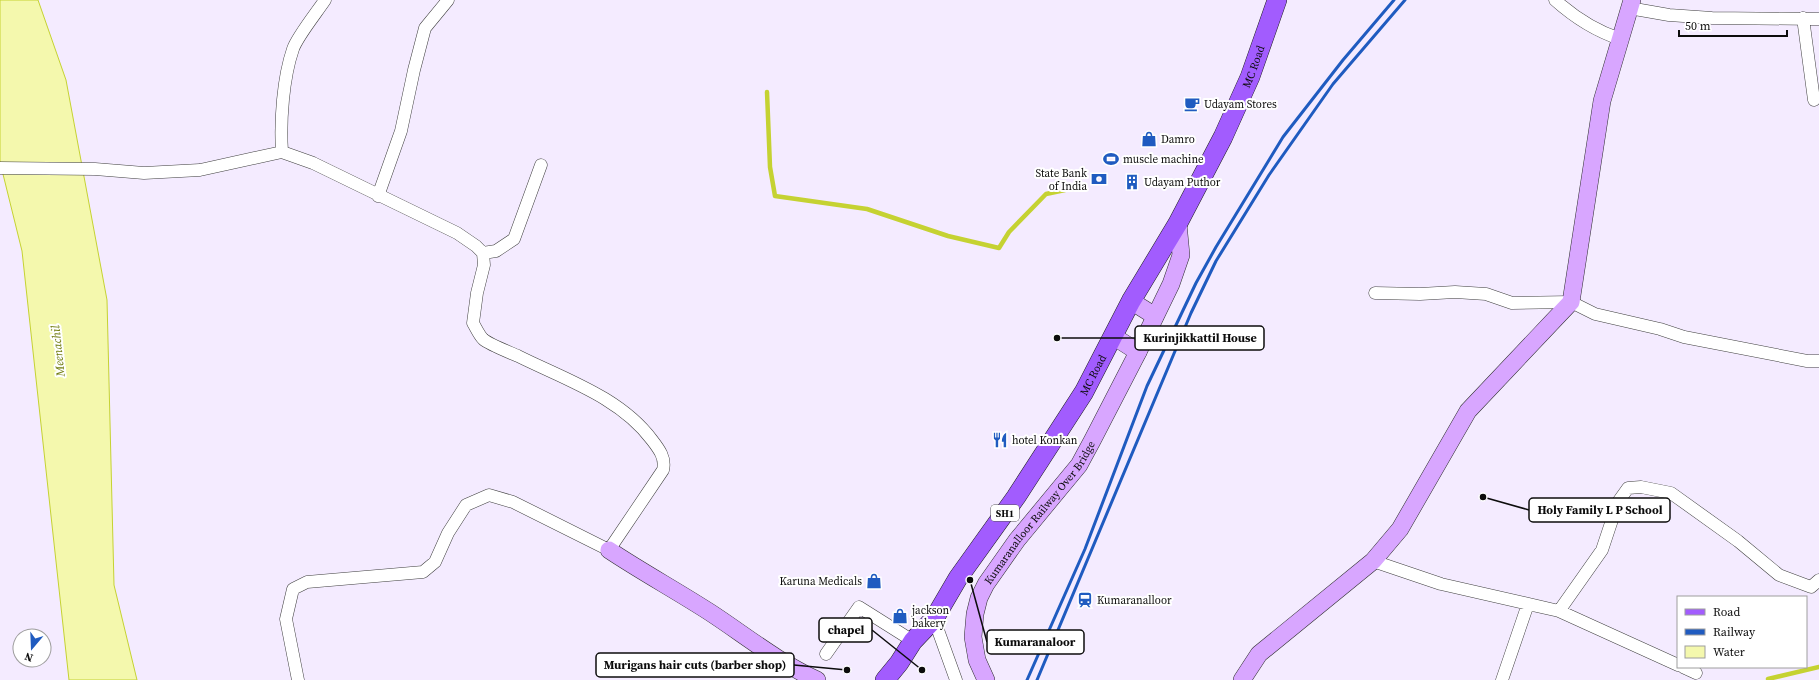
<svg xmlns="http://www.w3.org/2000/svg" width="1819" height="680" viewBox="0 0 1819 680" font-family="'Source Serif 4',serif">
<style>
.water{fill:#f4f8ad;stroke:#c5d232}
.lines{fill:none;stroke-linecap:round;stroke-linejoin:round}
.stream{stroke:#c5d232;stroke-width:4.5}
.street-casing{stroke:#3f3f3f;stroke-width:13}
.secondary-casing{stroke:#2e2e2e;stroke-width:18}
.primary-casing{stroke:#1d1d1d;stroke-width:20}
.street{stroke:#fff;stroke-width:12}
.secondary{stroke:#d8a6ff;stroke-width:17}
.primary{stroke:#a25cfe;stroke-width:19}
.rail{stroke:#1f5bc0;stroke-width:3}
.labels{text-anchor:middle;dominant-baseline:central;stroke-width:4;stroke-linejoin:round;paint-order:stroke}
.shield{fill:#fff;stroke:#555;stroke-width:1}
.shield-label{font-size:10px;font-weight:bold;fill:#0c0c0c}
.street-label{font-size:11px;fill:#0c0c0c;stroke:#fff}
.poi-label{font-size:11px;fill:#0c0c0c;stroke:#fff;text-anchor:start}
.water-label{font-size:12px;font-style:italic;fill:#717d11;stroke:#fff}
.leader{fill:none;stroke:#0c0c0c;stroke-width:1.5}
.callout-dot{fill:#0c0c0c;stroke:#fff;stroke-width:1.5}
.callout{fill:#fff;stroke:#0c0c0c;stroke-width:1.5}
.callout-label{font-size:12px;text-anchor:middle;font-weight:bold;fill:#0c0c0c}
</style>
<rect width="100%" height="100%" fill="#f4ebff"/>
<path class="water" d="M0,0H38L66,80L107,300L114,585L137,680H69L22,251L0,162Z"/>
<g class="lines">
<path class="stream" d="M767,92L770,167L775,196L867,209L948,236L999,248L1009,232L1046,194L1065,190
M1768,679L1819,667"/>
<defs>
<path id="street" d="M1555,0C1574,17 1596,31 1620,39
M1629,8L1669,15L1712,18L1819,19
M1803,18L1814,100
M282,152C280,121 283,78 293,49C297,37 317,12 325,0
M0,168L95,169L144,173L200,170L282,152L313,163L457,233L476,246L483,253L484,265L477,293L473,323C476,328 479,335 483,339C490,345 509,352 518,356C564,379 620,397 652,440C659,449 666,458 663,470L609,550L513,502L489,495L466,505L448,533L435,562L423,572L307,582L293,589L286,619L298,680
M378,196L401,131L414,70L425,28L448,0
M483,253L496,251L514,239L541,165
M1375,293L1420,294L1455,292L1486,294L1512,303L1571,302L1595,314L1660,329L1684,337L1807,361H1819
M1373,561L1441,584L1559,611L1678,665
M1559,611L1602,550L1618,502L1628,488L1641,487L1671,493L1738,541L1779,575L1811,587L1819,580
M934,619L956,680
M826,654L859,607L913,641
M1683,667L1696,673
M1502,680L1528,604"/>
<g id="secondary">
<path d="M1131,301L1155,316"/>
<path d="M1113,336L1138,352"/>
<path d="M609,550C642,572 677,591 711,613C746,636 778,662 817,680"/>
<path id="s1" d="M986,680L977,660L973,637L975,614L979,598L986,584L1017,540L1079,465L1092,441L1138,352L1171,284L1181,255L1178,223"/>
<path d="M1242,680L1259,654L1373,561L1400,529L1468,411L1571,302L1602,101L1632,0"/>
</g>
<g id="primary">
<path id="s2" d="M885,680L899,663L913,641L934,619L958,578L1016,497L1084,392L1131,301L1178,223L1223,137L1250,77L1277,0"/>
</g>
</defs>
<use href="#street" class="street-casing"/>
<use href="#secondary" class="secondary-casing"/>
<use href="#primary" class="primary-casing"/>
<use href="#street" class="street"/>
<use href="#secondary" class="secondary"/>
<use href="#primary" class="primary"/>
<path class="rail" d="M1027,680L1085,549L1147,386L1196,283L1216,247L1283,137L1343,60L1394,0
M1037,680L1191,313L1216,261L1269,175L1333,84L1405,0"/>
</g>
<defs>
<symbol id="cafe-bare" viewBox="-9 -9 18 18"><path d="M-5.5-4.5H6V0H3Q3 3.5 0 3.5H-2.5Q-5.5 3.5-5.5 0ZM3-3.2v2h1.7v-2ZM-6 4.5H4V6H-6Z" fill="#1f5bc0" stroke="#fff" stroke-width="2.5" paint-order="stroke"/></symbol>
<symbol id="shop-bare" viewBox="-9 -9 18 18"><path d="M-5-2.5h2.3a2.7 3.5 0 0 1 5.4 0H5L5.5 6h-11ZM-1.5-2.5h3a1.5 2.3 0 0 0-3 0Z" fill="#1f5bc0" stroke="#fff" stroke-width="2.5" paint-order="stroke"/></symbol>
<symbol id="stadium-bare" viewBox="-9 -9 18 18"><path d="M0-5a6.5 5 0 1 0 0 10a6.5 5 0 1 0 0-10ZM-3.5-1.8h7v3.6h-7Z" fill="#1f5bc0" stroke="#fff" stroke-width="2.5" paint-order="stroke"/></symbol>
<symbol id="bank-bare" viewBox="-9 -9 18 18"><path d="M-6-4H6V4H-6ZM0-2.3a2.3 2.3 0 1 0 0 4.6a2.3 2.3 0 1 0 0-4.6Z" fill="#1f5bc0" stroke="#fff" stroke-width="2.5" paint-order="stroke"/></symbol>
<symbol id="building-bare" viewBox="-9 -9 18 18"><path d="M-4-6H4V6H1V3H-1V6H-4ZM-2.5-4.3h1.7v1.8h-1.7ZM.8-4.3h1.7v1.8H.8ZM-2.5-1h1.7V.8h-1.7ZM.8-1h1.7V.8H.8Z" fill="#1f5bc0" stroke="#fff" stroke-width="2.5" paint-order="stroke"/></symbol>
<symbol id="restaurant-bare" viewBox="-9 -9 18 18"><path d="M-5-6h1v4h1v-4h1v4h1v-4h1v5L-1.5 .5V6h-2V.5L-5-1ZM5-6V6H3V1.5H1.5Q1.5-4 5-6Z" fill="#1f5bc0" stroke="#fff" stroke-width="2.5" paint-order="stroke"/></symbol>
<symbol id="station-bare" viewBox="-9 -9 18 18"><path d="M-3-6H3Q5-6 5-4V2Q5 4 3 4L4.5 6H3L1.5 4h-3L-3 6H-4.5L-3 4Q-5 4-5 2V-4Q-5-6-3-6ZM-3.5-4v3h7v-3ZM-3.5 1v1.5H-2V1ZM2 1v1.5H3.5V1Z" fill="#1f5bc0" stroke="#fff" stroke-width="2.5" paint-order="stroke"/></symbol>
</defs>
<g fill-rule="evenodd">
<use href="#cafe-bare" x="1181" y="93" width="22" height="22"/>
<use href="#shop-bare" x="1138" y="128" width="22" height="22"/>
<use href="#stadium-bare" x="1100" y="148" width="22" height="22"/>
<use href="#bank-bare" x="1088" y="168" width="22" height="22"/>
<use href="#building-bare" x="1121" y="171" width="22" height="22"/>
<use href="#restaurant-bare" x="989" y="429" width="22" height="22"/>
<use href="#shop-bare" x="863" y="570" width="22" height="22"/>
<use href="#station-bare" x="1074" y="589" width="22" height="22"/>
<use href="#shop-bare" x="889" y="605" width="22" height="22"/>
</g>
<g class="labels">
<rect class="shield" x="991" y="505" width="28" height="16" rx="3"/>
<g class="shield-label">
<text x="1005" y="513">SH1</text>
</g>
<g class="street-label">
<text stroke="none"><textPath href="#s2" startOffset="718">MC Road</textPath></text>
<text stroke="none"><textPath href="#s2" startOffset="370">MC Road</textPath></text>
<text stroke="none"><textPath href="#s1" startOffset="190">Kumaranalloor Railway Over Bridge</textPath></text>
</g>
<g class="poi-label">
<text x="1204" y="104">Udayam Stores</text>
<text x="1161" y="139">Damro</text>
<text x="1123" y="159">muscle machine</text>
<text x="1087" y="173" text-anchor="end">State Bank<tspan x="1087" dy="13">of India</tspan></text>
<text x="1144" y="182">Udayam Puthor</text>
<text x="1012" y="440">hotel Konkan</text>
<text x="862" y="581" text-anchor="end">Karuna Medicals</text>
<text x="1097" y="600">Kumaranalloor</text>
<text x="912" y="610">jackson<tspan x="912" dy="13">bakery</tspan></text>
</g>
<g class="water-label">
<text transform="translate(58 351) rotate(-96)">Meenachil</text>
</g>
</g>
<path class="leader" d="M1057 338L1135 338M1483 497L1529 510M922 670L872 630M970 580L987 642M847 670L794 665"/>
<g class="callout-dot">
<circle cx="1057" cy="338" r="4"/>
<circle cx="1483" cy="497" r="4"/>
<circle cx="922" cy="670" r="4"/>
<circle cx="970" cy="580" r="4"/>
<circle cx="847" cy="670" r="4"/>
</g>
<g class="callout">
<rect x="1135" y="326" width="129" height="24" rx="4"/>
<rect x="1529" y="498" width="141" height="24" rx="4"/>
<rect x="819" y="618" width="53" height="24" rx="4"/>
<rect x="987" y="630" width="97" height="24" rx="4"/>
<rect x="596" y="653" width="198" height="24" rx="4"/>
</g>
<g class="callout-label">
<text x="1200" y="342">Kurinjikkattil House</text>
<text x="1600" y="514">Holy Family L P School</text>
<text x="846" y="634">chapel</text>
<text x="1035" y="646">Kumaranaloor</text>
<text x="695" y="669">Murigans hair cuts (barber shop)</text>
</g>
<rect x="1677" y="596" width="130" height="72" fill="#ffffff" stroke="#9e9e9e"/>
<rect x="1685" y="609" width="20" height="6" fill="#a25cfe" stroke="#9e9e9e"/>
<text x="1713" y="616" font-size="12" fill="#0c0c0c">Road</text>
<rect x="1685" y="629" width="20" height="6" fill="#1f5bc0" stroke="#9e9e9e"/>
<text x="1713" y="636" font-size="12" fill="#0c0c0c">Railway</text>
<rect x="1685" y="646" width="20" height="12" fill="#f4f8ad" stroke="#9e9e9e"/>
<text x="1713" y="656" font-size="12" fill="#0c0c0c">Water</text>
<g transform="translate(32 648) rotate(199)"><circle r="19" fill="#ffffff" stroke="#9e9e9e"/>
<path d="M0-3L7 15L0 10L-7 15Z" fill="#1f5bc0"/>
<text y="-6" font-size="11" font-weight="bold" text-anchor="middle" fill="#0c0c0c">N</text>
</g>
<path d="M1679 30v6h108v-6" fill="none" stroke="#0c0c0c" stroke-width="2"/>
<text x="1685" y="30" font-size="12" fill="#0c0c0c" stroke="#ffffff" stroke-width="3" paint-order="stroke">50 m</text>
</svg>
